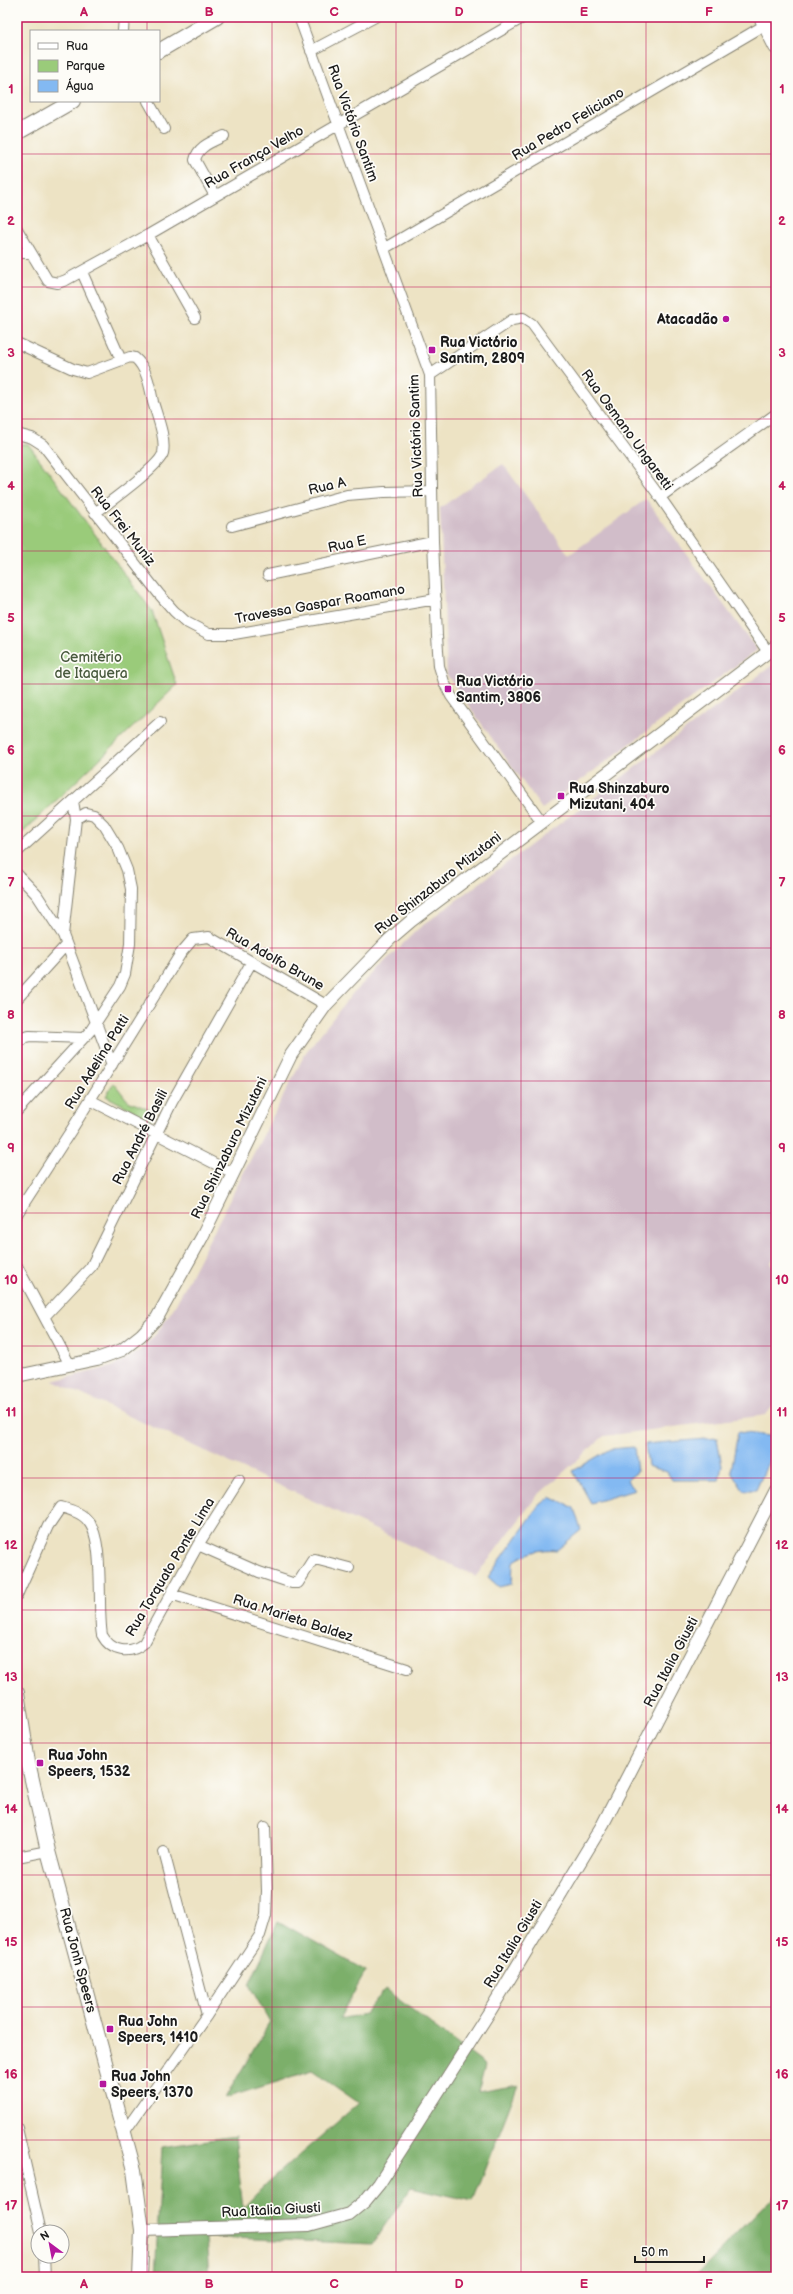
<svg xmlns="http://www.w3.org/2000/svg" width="793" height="2294" viewBox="0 0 793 2294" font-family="'Balsamiq Sans',sans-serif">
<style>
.industrial{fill:#d1bdc9}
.green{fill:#9acb7a;stroke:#5b744b}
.forest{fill:#7baf6a;stroke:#4c6643}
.water{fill:#83b9f2;stroke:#506a87}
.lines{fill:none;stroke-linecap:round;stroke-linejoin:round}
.minor-casing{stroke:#848070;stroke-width:12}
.tertiary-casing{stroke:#848070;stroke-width:14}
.secondary-casing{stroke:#848070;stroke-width:16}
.minor{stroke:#fff;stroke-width:10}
.tertiary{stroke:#fff;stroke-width:12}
.secondary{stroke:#fff;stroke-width:14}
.grid{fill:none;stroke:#c2185b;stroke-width:1;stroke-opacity:0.55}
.poi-dot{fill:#b5179e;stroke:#fdfcf7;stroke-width:1.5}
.labels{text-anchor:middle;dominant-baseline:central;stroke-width:3.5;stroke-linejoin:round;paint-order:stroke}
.street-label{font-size:14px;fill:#1c1c1c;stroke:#fdfcf7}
.poi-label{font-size:14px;font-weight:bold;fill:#1c1c1c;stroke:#fdfcf7;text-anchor:start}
.park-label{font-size:14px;fill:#48593d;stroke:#fdfcf7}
.neatline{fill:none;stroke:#c2185b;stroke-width:1.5}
.grid-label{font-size:13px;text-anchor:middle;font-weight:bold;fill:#c2185b}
</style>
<rect width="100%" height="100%" fill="#fdfcf7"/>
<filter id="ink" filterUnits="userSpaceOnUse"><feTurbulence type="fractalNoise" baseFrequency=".025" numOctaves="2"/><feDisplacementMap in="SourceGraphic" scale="8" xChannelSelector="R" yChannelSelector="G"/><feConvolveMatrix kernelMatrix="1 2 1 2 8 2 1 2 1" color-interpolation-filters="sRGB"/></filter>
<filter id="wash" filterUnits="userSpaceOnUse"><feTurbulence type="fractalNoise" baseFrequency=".012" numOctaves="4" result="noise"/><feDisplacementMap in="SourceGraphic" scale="16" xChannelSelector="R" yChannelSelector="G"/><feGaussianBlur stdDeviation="0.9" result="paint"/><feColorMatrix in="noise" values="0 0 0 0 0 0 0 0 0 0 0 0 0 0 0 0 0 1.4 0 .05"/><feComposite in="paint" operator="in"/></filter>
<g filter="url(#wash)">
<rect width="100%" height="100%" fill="#ede3c4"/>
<path class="industrial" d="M503,464L569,555L646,499L757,650L542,809L447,675L440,508Z
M774,664L776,667V1255L771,1262L776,1276V1401L766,1415L604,1436L537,1496L476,1576L53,1381L111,1367L137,1353L156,1334L175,1306L306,1052L353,993L418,929Z"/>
<path class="green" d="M17,444H28L152,611L177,685L17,838Z
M114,1083L128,1101L155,1112L151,1120L106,1096Z"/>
<path class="forest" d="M278,1921L366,1971L339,2019L365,2014L385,1989L485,2065L478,2092L518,2085L473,2201L411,2187L372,2244L206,2237L209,2277H155L162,2147L235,2136L243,2208L266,2184L359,2103L313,2071L225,2098L270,2022L249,1985Z
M776,2194V2277H694Z"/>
<path class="water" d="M738,1432L776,1437V1445L756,1490H743L731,1471Z
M717,1438L722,1466L719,1480H672L667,1472L648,1466L645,1444Z
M634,1447L637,1472L627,1480L635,1490L591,1503L573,1471L610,1449Z
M550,1497L574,1508L581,1530L557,1550C541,1548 526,1553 513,1562L512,1584L499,1587L488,1577L539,1506Z"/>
</g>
<g filter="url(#ink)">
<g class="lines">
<defs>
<path id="minor" d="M299,17L430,375L433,541L437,636L439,666L444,682L451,696L542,822
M123,31L124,17
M311,51L375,17
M148,101L164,129
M215,196L195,160C198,146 212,142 224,136
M17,229L48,281L58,283L66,280L148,235L524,17
M148,235L195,318
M385,248L765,25
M17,253H31
M82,272L121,360
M17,343L73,369L87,373L130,357L135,358C147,368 150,387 153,402C157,416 166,438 163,453C160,466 108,503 95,513
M430,375L512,320L523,318L532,324L660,497L768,652
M17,434L32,438L43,445L159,594L174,611L186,622L209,634H234L436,599
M660,497L776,414
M232,526L347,495L384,492L432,491
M268,575L433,541
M73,801L76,819L63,935L112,1065
M17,852L160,722
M17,874L37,895L63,935
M17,999L66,945
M17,1044L25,1037L30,1036L83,1038
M90,1100L233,1173
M17,1111L91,1030L120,986L125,974L130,944L131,889L127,870L118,848L104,825L94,815L86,813L76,819
M17,1214L72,1129L181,953L193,939L209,937L326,1005
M17,1266L70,1365
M45,1316L91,1267L172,1102L251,963
M198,1545L259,1572L292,1583H298L312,1561L315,1559L349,1568
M171,1594L407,1669
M17,1595L48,1526L61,1507C71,1510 82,1513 88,1521C105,1540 97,1608 102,1635C111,1652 130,1655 144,1643L198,1545L239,1480
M164,1852L207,2015
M17,1857L48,1851
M17,2128L41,2232
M125,2131L207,2015L260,1935L266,1915L267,1891L265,1827
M44,2256L45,2277"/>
<path id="tertiary" d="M17,1376L97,1359L122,1350L141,1335L157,1318L202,1237L291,1055L326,1005L390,939L411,921L776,646
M142,2230L309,2225L349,2214L365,2201L379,2184L490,2011L603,1824L776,1490"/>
<path id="secondary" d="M761,17L776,47
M159,51L217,17
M17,133L73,101
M17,1693L28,1762L48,1851L134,2170L142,2230L140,2277"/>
</defs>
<use href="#minor" class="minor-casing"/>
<use href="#tertiary" class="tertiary-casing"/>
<use href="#secondary" class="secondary-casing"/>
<use href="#minor" class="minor"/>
<use href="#tertiary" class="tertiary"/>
<use href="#secondary" class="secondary"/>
</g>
</g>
<path class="grid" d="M147,17V31M272,17V2277M396,17V2277M521,17V2277M646,17V2277M147,101V2277M17,154H776M17,287H776M17,419H776M17,551H776M17,684H776M17,816H776M17,948H776M17,1081H776M17,1213H776M17,1346H776M17,1478H776M17,1610H776M17,1743H776M17,1875H776M17,2007H776M17,2140H776"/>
<g class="poi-dot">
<circle cx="726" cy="319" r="4"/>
<rect x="428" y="346" width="8" height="8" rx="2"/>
<rect x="444" y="685" width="8" height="8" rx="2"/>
<rect x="557" y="792" width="8" height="8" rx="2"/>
<rect x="36" y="1759" width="8" height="8" rx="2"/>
<rect x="106" y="2025" width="8" height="8" rx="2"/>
<rect x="99" y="2080" width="8" height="8" rx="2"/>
</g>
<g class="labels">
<g class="street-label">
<text transform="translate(353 123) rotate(70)">Rua Victório Santim</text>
<text transform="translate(568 124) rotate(-31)">Rua Pedro Feliciano</text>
<text transform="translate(254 157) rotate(-30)">Rua França Velho</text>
<text transform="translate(627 430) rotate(54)">Rua Osmano Ungaretti</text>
<text transform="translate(416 436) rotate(-92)">Rua Victório Santim</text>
<text transform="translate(327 486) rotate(-13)">Rua A</text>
<text transform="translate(123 526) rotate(52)">Rua Frei Muniz</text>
<text transform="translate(347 544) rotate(-12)">Rua E</text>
<text transform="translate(320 604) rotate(-10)">Travessa Gaspar Roamano</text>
<text transform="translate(438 883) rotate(-38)">Rua Shinzaburo Mizutani</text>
<text transform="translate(275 959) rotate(30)">Rua Adolfo Brune</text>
<text transform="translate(97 1062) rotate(-58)">Rua Adelina Patti</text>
<text transform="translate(140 1137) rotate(-63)">Rua André Basili</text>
<text transform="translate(229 1148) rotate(-64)">Rua Shinzaburo Mizutani</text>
<text transform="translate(170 1567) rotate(-59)">Rua Torquato Ponte Lima</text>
<text transform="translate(293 1618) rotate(18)">Rua Marieta Baldez</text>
<text transform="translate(671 1662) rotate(-62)">Rua Italia Giusti</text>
<text transform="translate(513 1944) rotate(-59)">Rua Italia Giusti</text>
<text transform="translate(78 1960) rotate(75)">Rua Jonh Speers</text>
<text transform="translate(271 2210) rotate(-3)">Rua Italia Giusti</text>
</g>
<g class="poi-label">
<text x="718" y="319" text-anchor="end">Atacadão</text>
<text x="440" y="342">Rua Victório<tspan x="440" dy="16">Santim, 2809</tspan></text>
<text x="456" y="681">Rua Victório<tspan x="456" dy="16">Santim, 3806</tspan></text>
<text x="569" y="788">Rua Shinzaburo<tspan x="569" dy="16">Mizutani, 404</tspan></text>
<text x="48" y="1755">Rua John<tspan x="48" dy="16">Speers, 1532</tspan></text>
<text x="118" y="2021">Rua John<tspan x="118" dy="16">Speers, 1410</tspan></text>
<text x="111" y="2076">Rua John<tspan x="111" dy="16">Speers, 1370</tspan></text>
</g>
<g class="park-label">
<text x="91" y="657">Cemitério<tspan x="91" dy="16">de Itaquera</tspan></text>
</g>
</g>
<rect width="793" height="2294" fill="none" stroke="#fdfcf7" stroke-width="44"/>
<rect x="30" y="30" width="130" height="72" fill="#fdfcf7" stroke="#a3a29f"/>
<rect x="38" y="43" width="20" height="6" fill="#ffffff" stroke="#a3a29f"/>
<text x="66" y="50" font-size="12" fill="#1c1c1c">Rua</text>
<rect x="38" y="60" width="20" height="12" fill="#9acb7a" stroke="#a3a29f"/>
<text x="66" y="70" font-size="12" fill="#1c1c1c">Parque</text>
<rect x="38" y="80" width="20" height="12" fill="#83b9f2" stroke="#a3a29f"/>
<text x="66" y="90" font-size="12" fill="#1c1c1c">Água</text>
<g transform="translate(50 2244) rotate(328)"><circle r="19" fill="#fdfcf7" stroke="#a3a29f"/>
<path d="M0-3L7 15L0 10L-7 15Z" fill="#b5179e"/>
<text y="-6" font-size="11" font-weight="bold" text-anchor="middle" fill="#1c1c1c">N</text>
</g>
<path d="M635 2256v6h69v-6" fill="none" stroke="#1c1c1c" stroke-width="2"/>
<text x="641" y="2256" font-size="12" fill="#1c1c1c" stroke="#fdfcf7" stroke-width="3" paint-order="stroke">50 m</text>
<rect x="22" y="22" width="749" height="2250" class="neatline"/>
<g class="grid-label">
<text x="84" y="16">A</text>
<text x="209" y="16">B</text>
<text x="334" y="16">C</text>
<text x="459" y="16">D</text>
<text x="584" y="16">E</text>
<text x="709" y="16">F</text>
<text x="11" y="93">1</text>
<text x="782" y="93">1</text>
<text x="11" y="225">2</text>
<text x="782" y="225">2</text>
<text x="11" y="357">3</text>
<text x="782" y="357">3</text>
<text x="11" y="490">4</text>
<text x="782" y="490">4</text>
<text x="11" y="622">5</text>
<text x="782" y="622">5</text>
<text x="11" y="754">6</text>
<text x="782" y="754">6</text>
<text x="11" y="887">7</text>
<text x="782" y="887">7</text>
<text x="11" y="1019">8</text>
<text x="782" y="1019">8</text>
<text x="11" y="1152">9</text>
<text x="782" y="1152">9</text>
<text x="11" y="1284">10</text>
<text x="782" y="1284">10</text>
<text x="11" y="1416">11</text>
<text x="782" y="1416">11</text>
<text x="11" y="1549">12</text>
<text x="782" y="1549">12</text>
<text x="11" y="1681">13</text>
<text x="782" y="1681">13</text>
<text x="11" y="1813">14</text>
<text x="782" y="1813">14</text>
<text x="11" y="1946">15</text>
<text x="782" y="1946">15</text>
<text x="11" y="2078">16</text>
<text x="782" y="2078">16</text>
<text x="11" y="2210">17</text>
<text x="782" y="2210">17</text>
<text x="84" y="2288">A</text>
<text x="209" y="2288">B</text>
<text x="334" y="2288">C</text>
<text x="459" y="2288">D</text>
<text x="584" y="2288">E</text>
<text x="709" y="2288">F</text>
</g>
</svg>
